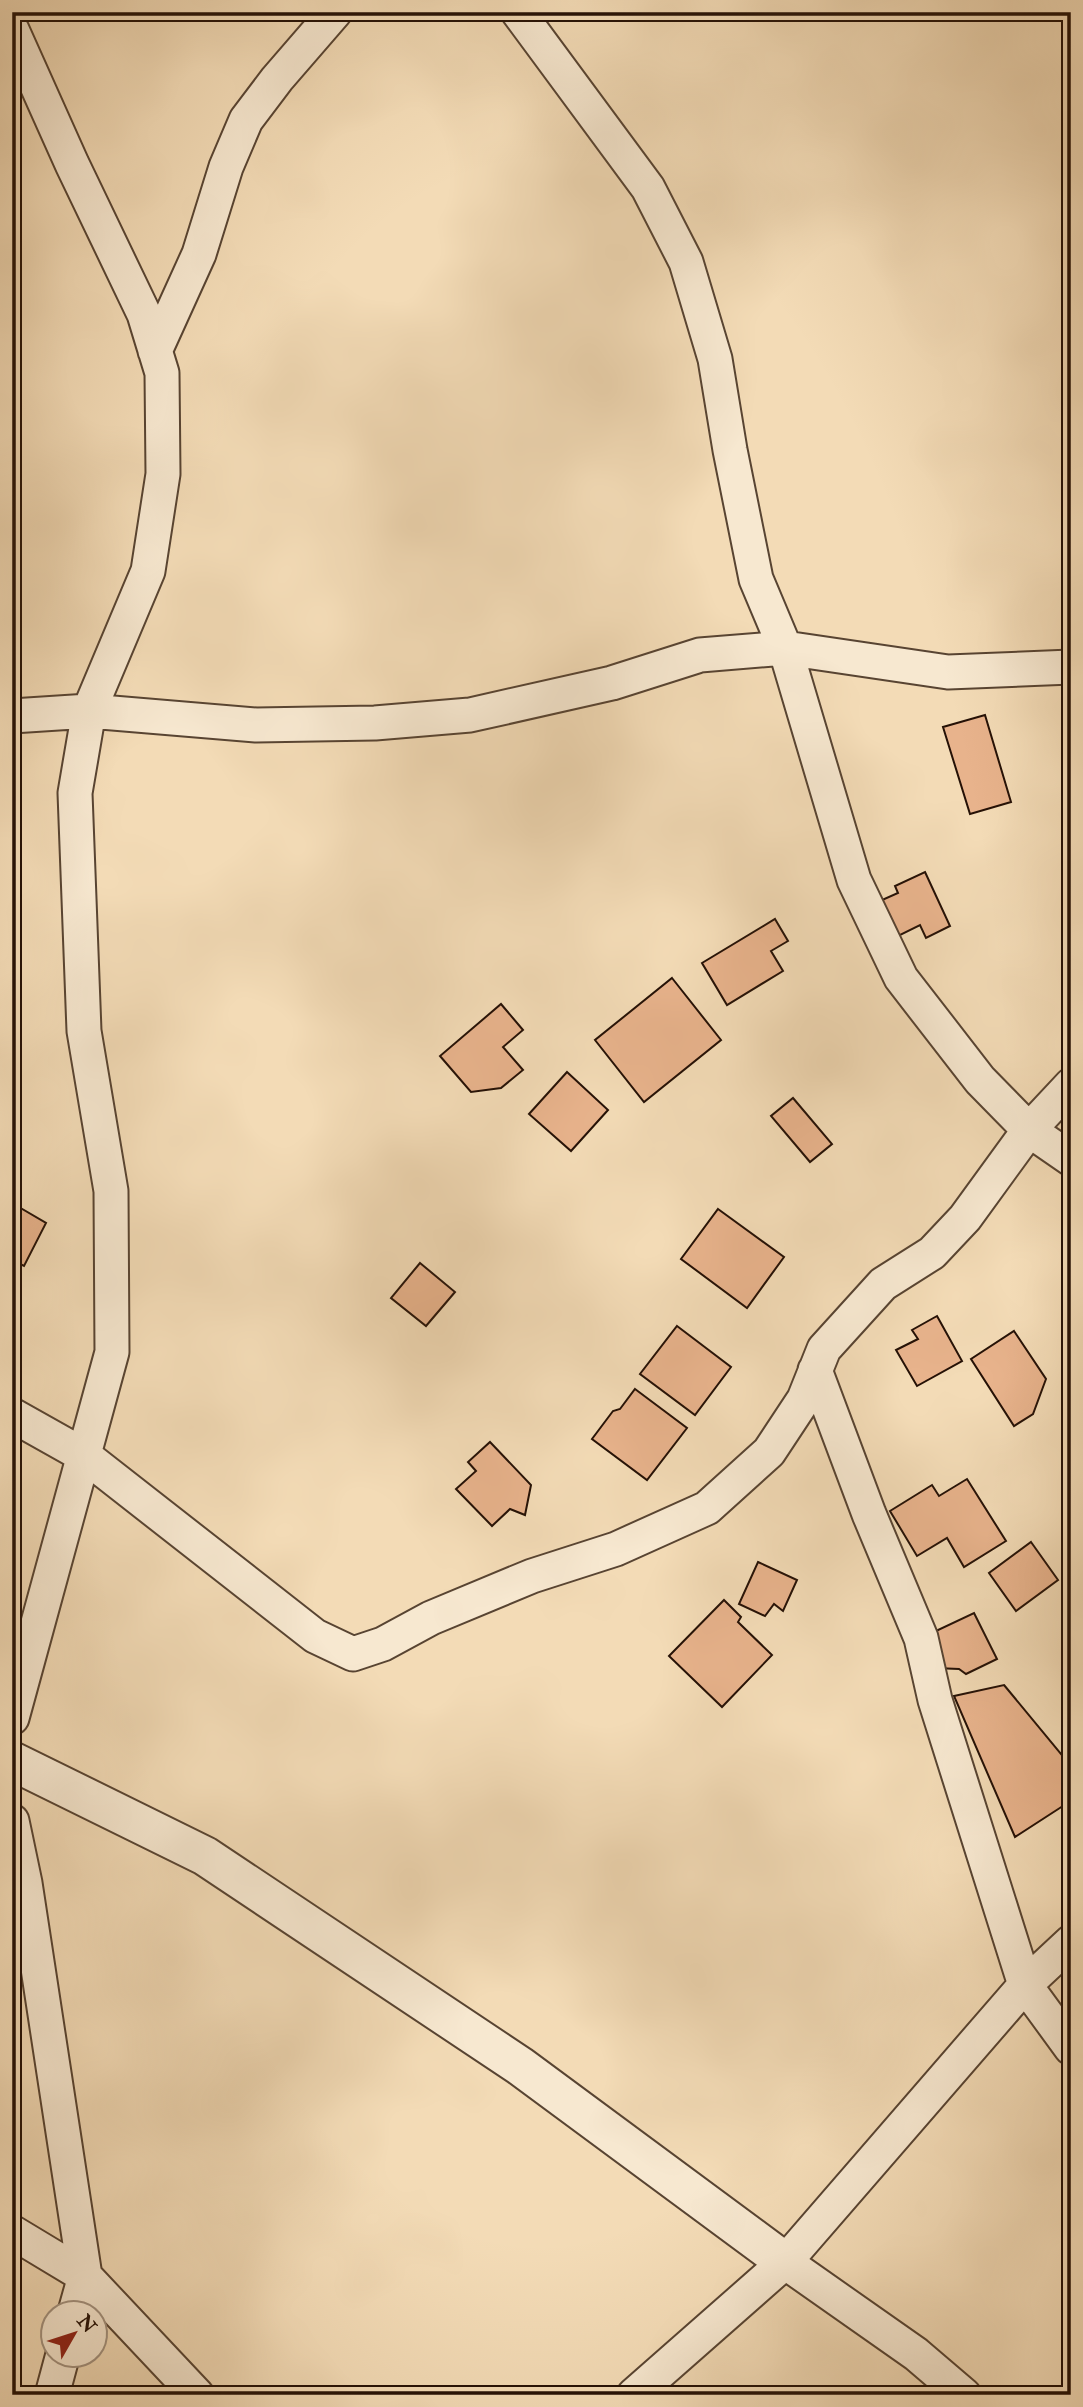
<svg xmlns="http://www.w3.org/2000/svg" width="1083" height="2407" viewBox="0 0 1083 2407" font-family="'IM FELL Double Pica',serif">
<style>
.building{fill:#e8b38c;stroke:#251106;stroke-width:2}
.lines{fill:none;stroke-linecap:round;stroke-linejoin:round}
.minor-casing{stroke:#584432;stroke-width:37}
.tertiary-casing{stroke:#584432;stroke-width:42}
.minor{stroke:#f7e8d0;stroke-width:33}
.tertiary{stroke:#f7e8d0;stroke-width:38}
</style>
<rect width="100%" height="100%" fill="#f3dbb6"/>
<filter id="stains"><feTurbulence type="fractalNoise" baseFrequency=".00286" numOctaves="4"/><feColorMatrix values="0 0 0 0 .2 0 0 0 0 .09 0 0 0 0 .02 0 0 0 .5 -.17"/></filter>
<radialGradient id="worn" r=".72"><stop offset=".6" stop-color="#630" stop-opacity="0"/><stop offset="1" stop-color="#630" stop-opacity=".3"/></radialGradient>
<path class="building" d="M985,715L1011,802L970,814L943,727Z
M925,872L950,926L926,938L920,925L890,940L873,904L898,893L895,886Z
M775,919L788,941L771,951L783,971L727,1005L702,963Z
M672,978L721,1040L644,1102L595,1040Z
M501,1004L523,1030L503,1047L523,1070L501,1088L471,1092L440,1056Z
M567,1072L608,1110L571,1151L529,1114Z
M793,1098L832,1144L810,1162L771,1116Z
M12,1203L46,1223L24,1266L12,1260Z
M718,1209L784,1257L747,1308L681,1259Z
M420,1263L455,1292L426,1326L391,1298Z
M937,1316L962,1361L917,1386L896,1350L918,1339L912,1330Z
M677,1326L731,1367L695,1415L640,1374Z
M1014,1331L1046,1379L1033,1414L1014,1426L971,1359Z
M635,1389L687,1428L647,1480L592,1439L613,1411L620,1409Z
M490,1442L531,1485L525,1515L510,1509L492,1526L456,1489L476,1471L468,1462Z
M967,1479L1006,1541L964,1567L947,1538L917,1556L890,1511L932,1485L939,1496Z
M1031,1542L1058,1580L1016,1611L989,1573Z
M758,1562L797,1580L783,1611L774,1604L765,1616L739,1604Z
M724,1600L741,1617L738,1622L772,1655L722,1707L669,1656Z
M974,1613L997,1659L966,1674L959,1669L935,1668L921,1638Z
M1004,1685L1071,1766V1810L1066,1804L1015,1837L954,1696Z"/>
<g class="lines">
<defs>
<path id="minor" d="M518,12L648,188L686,262L715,359L730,450L756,579L785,648L854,880L901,978L980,1080L1029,1130L1071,1159
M12,30L72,164L144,314L162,373L163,474L148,571L89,711L75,793L84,1031L111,1191L112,1352L12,1718
M155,351L199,254L226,167L246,120L277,79L335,12
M12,716L89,711L256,725L375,723L470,715L612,683L700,655L785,648L948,672L1071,667
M815,1370L869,1514L921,1638L935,1700L1025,1985L1071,2048
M12,1415L85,1456L315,1636L353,1654L383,1644L431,1618L532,1576L616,1549L707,1508L769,1452L804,1399L824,1349L883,1284L932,1253L965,1218L1029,1130L1071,1085
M12,1821L25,1883L85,2276L75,2312
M12,2232L85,2276L197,2395
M785,2262L916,2354L964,2395
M52,2395L63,2354
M634,2395L785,2262L1025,1985L1071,1942"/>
<path id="tertiary" d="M12,1761L205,1856L520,2066L785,2262"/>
</defs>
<use href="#minor" class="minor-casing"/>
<use href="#tertiary" class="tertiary-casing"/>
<use href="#minor" class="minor"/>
<use href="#tertiary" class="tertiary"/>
</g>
<rect width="1083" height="2407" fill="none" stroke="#f3dbb6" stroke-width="42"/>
<rect x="14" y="14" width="1055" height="2379" fill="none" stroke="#251106" stroke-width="3.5"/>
<rect x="21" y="21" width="1041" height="2365" fill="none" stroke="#251106" stroke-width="2"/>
<g transform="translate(74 2334) rotate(51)"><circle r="33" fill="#f7e8d0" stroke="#a3927f" stroke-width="2"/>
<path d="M0-5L12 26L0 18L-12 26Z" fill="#8f2418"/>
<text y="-10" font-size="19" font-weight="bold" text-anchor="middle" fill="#251106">N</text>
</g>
<rect width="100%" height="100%" filter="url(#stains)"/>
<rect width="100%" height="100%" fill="url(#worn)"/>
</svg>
